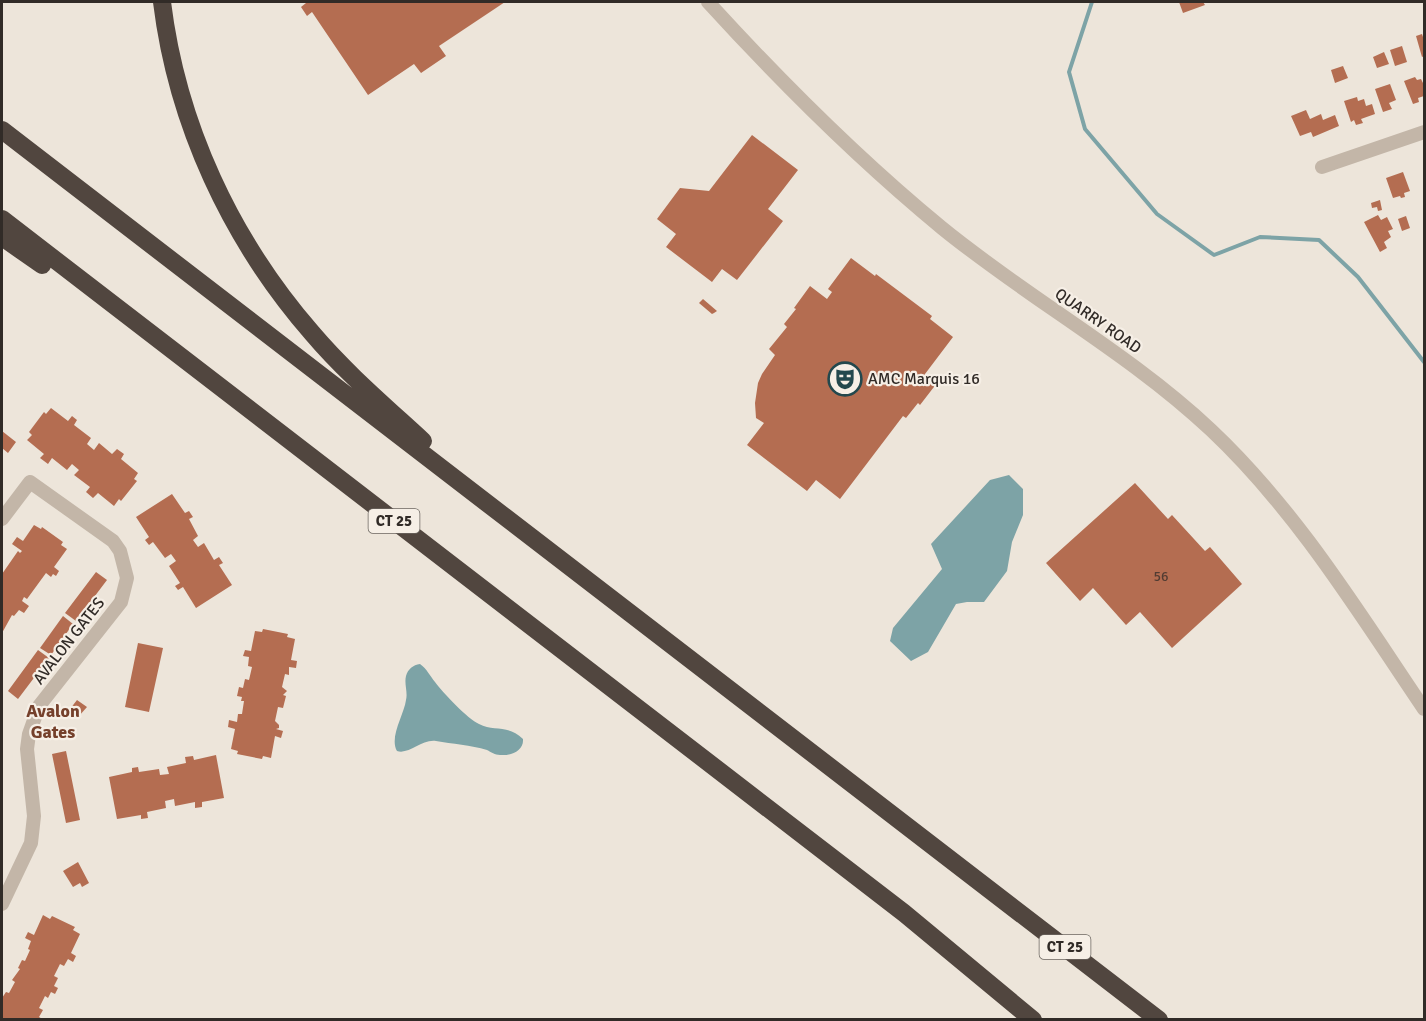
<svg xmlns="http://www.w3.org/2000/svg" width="1426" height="1021" viewBox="0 0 1426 1021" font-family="Signika,sans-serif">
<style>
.water{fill:#7da3a6}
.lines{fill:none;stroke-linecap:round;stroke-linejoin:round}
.stream{stroke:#7da3a6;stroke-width:4}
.building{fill:#b46d51}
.street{stroke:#c3b6a8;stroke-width:14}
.highway{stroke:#51463f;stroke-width:18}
.labels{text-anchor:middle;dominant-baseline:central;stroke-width:4.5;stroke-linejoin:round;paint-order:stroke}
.number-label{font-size:14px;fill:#523c32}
.shield{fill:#f6efe6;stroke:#6c6660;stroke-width:1.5}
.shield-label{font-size:15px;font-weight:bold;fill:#312b27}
.street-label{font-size:16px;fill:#312b27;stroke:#f6efe6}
.poi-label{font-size:16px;fill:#312b27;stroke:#f6efe6;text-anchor:start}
.neighbourhood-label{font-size:18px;font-weight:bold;fill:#75402b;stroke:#f6efe6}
</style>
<rect width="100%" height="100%" fill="#ede5da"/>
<path class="water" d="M1009,475L1023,489V515L1012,542L1007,571L984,602H967L956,604L928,652L911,661L890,641L893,628L942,569L931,544L990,480Z
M420,664C427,669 430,676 435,682C443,693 468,719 479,724C494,732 508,724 523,739C524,751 511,756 500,755C495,755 491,752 487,750C471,745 452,744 436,741C421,739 409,755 397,751C389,737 404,715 406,700C408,692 404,684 406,676C408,669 413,665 420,664Z"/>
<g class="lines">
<path class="stream" d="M1092,2L1069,72L1085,129L1157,214L1214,255L1260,237L1319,240L1358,277L1424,362"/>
</g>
<path class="building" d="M305,2H505L439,46L446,56L421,73L414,64L368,95L312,12L307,16L301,7L306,3Z
M1179,2H1203L1205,5L1183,13Z
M1422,34L1424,40V56L1422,57L1416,36Z
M1402,46L1407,62L1395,66L1390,50Z
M1384,52L1389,64L1377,68L1373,57Z
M1343,66L1348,78L1335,83L1331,70Z
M1415,77L1417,80L1421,79L1424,85V96L1418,98L1419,102L1413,104L1404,81Z
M1390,84L1396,100L1389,103L1392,109L1383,112L1375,89Z
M1357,97L1358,101L1364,99L1366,106L1372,104L1375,114L1361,119L1363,123L1356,125L1354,120L1351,122L1344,101Z
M1306,110L1310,119L1321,114L1323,120L1335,115L1339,126L1313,137L1311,132L1300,136L1291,116Z
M752,135L798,170L768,209L783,221L737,280L722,269L712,282L666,247L676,234L657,219L680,188L709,191Z
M1403,172L1410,191L1404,193L1405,197L1401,198L1400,196L1393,198L1386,178Z
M1380,200L1382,210L1378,211L1377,207L1372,208L1371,203Z
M1378,215L1381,220L1387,217L1393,229L1388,231L1391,237L1384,242L1387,248L1380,252L1364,222Z
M1406,216L1410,228L1402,231L1398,219Z
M851,258L875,276L876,274L932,316L930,319L953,337L925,374L937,383L920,405L918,403L906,418L903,416L840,499L816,480L807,491L747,445L764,423L756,418L755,403L758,383L762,374L775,355L769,349L787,327L784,324L796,309L794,308L810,286L827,299L832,292L828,289Z
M703,299L717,311L714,313L712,314L699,303Z
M51,408L68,421L72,416L77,420L74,425L91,438L87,444L94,450L99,443L112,454L117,449L124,454L121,459L138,473L134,479L137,481L121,501L119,499L114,506L98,493L93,498L86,492L90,487L74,475L79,470L72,464L67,470L52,458L48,464L40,458L44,454L27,440L32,435L29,432L44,412L46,414Z
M2,431L16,442L8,453L2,448Z
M1135,483L1168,519L1172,515L1205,551L1210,547L1242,584L1172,648L1140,612L1126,625L1093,588L1080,601L1046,563Z
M172,494L185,513L189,511L193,517L189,519L198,536L193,540L198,547L204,543L214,560L219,557L223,563L219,565L232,585L196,608L183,587L178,590L175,586L180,583L169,566L176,561L171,554L165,558L153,542L149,545L145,540L149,537L136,517Z
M34,525L41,529L42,527L63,542L61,545L67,549L54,567L59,571L56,576L53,574L51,577L46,573L27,599L24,597L22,601L29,606L24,613L19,610L14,616L12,615L2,633V574L18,551L20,553L22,551L12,544L17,537L23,541Z
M96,572L107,580L76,621L65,613Z
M63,616L73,624L51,655L40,648Z
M263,629L288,634L287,637L295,639L291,660L297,661L296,668L289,667V675L285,674L282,687L287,691L283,695L286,696L283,708L278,707L275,721L279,725V728L276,729L283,731L281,738L275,736L271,758L263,756L262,759L237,754L238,751L231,749L235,729L228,727L229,720L237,722L238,714H242L244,701H241L242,697L237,696L239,687L243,688L245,679L249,680L252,667L248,666L249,657L243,656L245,650L251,651L255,631L262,632Z
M138,643L163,648L149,712L125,707Z
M38,650L49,658L18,699L8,691Z
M77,700L87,707L79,716L70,709Z
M66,751L80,820L66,823L52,754Z
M216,755L224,798L202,802V807L195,808V802L175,806L174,799L165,801L166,808L147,812L148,818L141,819V815L117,819L109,777L132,772V768L138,767L139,772L159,769L160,775L169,774L167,767L186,763L185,757L193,756L194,760Z
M78,862L89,883L82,887L80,883L73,887L63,871Z
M43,915L50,919L52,916L75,927L73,930L80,934L71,953L76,956L73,962L68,959L64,966L60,964L54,976L58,978L54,986L58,988L55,994L51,992L48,998L45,996L39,1008L43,1010L39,1017L44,1020H2V998L6,992L9,993L15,982L12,980L20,969L18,968L22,960L25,961L30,950L28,949L31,941L25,938L28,932L34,935Z"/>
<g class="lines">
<path class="street" d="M708,2C781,82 858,159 942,228C1029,299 1129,353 1211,430C1297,511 1359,613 1424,709
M1322,167L1424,132
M2,519L30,482L113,541L120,551L127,578L121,602L39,706L29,734L27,749L34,816L31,843L2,904"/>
<path class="highway" d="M162,2C177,124 231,240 312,333C345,372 385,406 423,441
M2,130L1159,1020
M2,219L904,913L1033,1020
M2,237L42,265"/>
</g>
<defs>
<symbol id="theatre-ring" viewBox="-11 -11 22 22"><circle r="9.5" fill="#f6efe6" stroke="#23484d" stroke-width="1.5"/><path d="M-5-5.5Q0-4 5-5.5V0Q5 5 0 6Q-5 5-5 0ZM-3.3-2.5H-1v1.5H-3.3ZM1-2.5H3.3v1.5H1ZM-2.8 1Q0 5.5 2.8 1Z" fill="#23484d"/></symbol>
</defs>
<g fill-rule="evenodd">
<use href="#theatre-ring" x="826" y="360" width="38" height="38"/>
</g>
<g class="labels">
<g class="number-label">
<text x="1161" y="576">56</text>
</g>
<g class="shield">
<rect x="368.5" y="509" width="51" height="24" rx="4.5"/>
<rect x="1039.5" y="935" width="51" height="24" rx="4.5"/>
</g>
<g class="shield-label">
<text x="394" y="521">CT 25</text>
<text x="1065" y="947">CT 25</text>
</g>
<g class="street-label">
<text transform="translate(1098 321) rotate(35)">QUARRY ROAD</text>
<text transform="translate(69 641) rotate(-52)">AVALON GATES</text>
</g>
<g class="poi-label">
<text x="868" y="379">AMC Marquis 16</text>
</g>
<g class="neighbourhood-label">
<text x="53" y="711">Avalon<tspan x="53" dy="21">Gates</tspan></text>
</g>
</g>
<rect width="1426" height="1021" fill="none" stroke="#312b27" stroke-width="6"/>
</svg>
